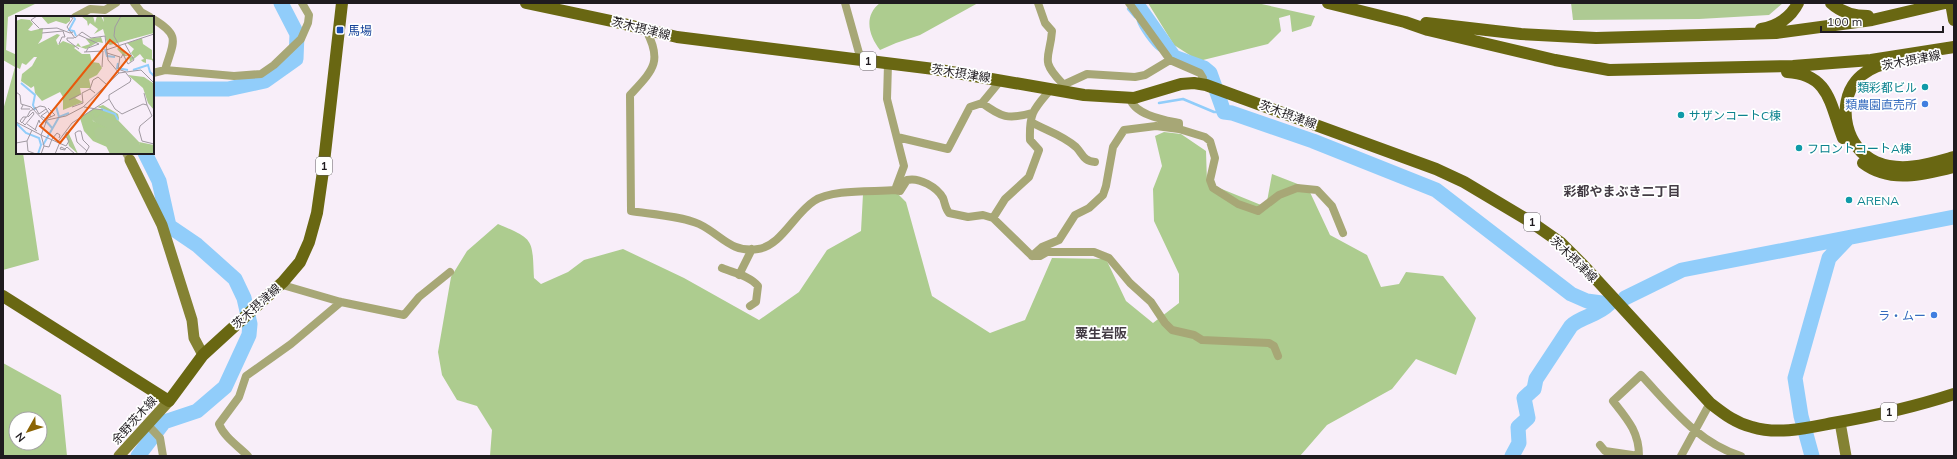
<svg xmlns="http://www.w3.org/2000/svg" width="1957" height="459" viewBox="0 0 1957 459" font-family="Mulish,'Noto Sans JP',sans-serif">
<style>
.green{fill:#aeca93}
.forest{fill:#adcc8f;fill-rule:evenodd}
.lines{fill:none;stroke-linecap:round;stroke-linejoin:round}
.stream{stroke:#91cdfa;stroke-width:2.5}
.river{stroke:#91cdfa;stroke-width:15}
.street{stroke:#a7a776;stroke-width:8}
.secondary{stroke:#848233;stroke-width:11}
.primary{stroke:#696712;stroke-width:12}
.transit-dot{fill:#1a4fb4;stroke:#fff;stroke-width:1.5}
.culture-dot{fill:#0f9aa8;stroke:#fff;stroke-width:1.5}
.shop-dot{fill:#3f7fe0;stroke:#fff;stroke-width:1.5}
.labels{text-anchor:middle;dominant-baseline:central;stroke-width:3.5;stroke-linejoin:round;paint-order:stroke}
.shield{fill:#fff;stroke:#625f62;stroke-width:1}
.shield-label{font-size:11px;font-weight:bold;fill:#1f1b1f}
.street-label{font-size:12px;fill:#1f1b1f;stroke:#fff}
.transit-label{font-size:12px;fill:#164399;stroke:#fff;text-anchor:start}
.culture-label{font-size:12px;fill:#0d838f;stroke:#fff;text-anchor:start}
.shop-label{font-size:12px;fill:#366cbe;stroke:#fff;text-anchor:end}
.neighbourhood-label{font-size:13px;font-weight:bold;fill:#433b44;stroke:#fff}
.inset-river{fill:none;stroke:#91cdfa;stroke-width:2}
.inset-road{fill:none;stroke:#a19aa2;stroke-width:1}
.view{fill:#e8590c;fill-opacity:0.15;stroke:#e8590c;stroke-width:2}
.inset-edge{fill:none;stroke:#1f1b1f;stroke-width:2}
</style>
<rect width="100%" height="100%" fill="#f8eef9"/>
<path class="green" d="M1571,3H1783L1769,15L1699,19L1573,20Z"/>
<path class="forest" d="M3,3H37L8,17L6,50L17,55V153H23L39,260L3,270V110L15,67L3,60Z
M880,3H978L920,35L896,43L880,50C869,36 863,16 880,3Z
M1148,3H1257L1315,16L1311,26L1292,32L1290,15L1279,18L1281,31L1268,44L1199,61L1174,45Z
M1164,132L1181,134L1206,151L1207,183L1266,207L1272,174L1308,188L1330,235L1367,255L1381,287L1399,284L1406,272L1443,276L1476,318L1456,375L1416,359L1392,389L1327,425L1300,456H490L492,430L477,406L457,400L442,375L438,352L451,277L467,251L498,224C535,240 532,239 534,278L541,284L568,272L584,260L623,249L684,278L759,320L799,292L827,250L861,231L863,194L896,192L906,202L932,296L990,333L1025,320L1052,258L1106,259L1126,301L1153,323L1179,303V274L1154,221L1153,189L1162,166L1155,136Z
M3,363L61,395L67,456H3ZM16,419H40V443H16Z"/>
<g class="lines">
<path class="stream" d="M1128,9L1135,17
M1138,21C1140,28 1152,45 1159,50
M1159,103L1183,99L1214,112H1224"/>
<path class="river" d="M1136,3L1174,57L1204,68L1210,73L1224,112L1232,113L1313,141L1436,190L1571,294L1587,301L1609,304
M153,89H228L265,81L296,59L297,34L281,3
M1625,298L1682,270L1954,217
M138,456L164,422L197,411L225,387L249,335L250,324L244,298L235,279L197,245L169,226L159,181L145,153
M1512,456L1519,443L1518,427L1528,418L1524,398L1534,389L1536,379L1571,326C1582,316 1597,316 1609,304
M1812,456L1801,416L1795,378L1829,258L1848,238"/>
<path class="street" d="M134,3L141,12L150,17
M845,3L859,53L858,59
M1038,3L1045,23L1052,31C1050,59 1039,59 1062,83L1063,85
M1129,3L1170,60L1200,73L1203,78L1202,84
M75,17L90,9L105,10L116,3
M153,19C182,36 173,42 165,70
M646,30C663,62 653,70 630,95L631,211C650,214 682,216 699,224C722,235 730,253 758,249C781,246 794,214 814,201C832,189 873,192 895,190L904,166L887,99L888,64
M153,73L165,70L234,76L261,74L274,65L301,39L308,23L309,15L302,3
M1062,91L1063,85L1087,74L1135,77L1145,75L1170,60
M1130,98C1134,115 1165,120 1179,123V129
M982,103C1001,117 1008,120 1032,113
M1031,122C1045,130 1063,135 1076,147C1083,154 1083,161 1095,162
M897,137L948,149L970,107L982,103L1001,80
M126,153L130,160
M895,190L900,191L907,180C919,177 937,187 943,198C945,203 945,208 949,213L968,217L983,215L993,218L1032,256L1042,247L1059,240L1075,215L1089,208L1103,195L1106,186L1113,147L1124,130L1156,126L1179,129L1205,137L1210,141L1215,158L1210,180L1213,188L1238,204L1258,211L1279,195L1297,188L1317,190L1332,206L1343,233
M993,218L1005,199L1029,177L1039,150L1030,140C1029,112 1034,109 1051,89
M1032,256H1040L1047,252H1094L1109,258L1130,283L1151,302L1165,323L1172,330L1194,335L1202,340L1269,343L1274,346L1278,356
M722,268C734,273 750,276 758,286L756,302L750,306
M739,275L752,249
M283,282L286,286L341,302L404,315L419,297L450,272
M147,424L160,438L163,456
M1600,445L1605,451L1639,456
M248,456C238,446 224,437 219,424L239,397L246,376L291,344L341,302
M1639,456C1639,432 1628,420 1613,401L1641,375C1671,407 1698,443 1741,456
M1681,456L1710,403"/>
<path class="secondary" d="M130,160L162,225L192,320L194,338L203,355
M1840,422L1846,456
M119,456L169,401"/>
<path class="primary" d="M526,3L616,22L677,37L934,69L1084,95L1134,98L1181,84L1194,83L1206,85L1436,169L1464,182L1531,222L1561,243L1583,265L1710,403C1723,413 1735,423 1752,427C1778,435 1807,428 1833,423C1874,416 1914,407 1954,394
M1328,3L1405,22L1428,30L1555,60L1609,70L1793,66L1871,60L1954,47
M1831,3C1842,13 1854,16 1868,16
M1951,3L1954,20
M1426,23L1521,34L1596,38L1776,33L1872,20L1945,3
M1761,29C1777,27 1791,17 1798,3
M1888,63C1876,66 1864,71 1856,81C1836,105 1846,149 1876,162C1902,173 1929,164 1954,157
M1787,72C1830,74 1830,105 1843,138
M1863,163C1891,184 1923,174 1954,167
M3,296L169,401L203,355L283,282L300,262L309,242L317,213L323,171L342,3"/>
</g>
<rect class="transit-dot" x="336" y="26" width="8" height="8" rx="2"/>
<g class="culture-dot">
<circle cx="1925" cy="87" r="4"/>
<circle cx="1681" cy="115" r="4"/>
<circle cx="1799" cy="148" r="4"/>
<circle cx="1849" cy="200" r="4"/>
</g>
<g class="shop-dot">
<circle cx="1925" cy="104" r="4"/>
<circle cx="1934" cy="315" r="4"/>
</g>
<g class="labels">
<g class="shield">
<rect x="860" y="52" width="16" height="18" rx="3"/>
<rect x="316" y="157" width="16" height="18" rx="3"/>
<rect x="1524" y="213" width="16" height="18" rx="3"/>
<rect x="1881" y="403" width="16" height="18" rx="3"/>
</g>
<g class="shield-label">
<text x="868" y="61">1</text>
<text x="324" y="166">1</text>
<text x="1532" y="222">1</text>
<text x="1889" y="412">1</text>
</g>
<g class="street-label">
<text transform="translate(641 28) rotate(14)">茨木摂津線</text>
<text transform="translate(1911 60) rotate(-11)">茨木摂津線</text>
<text transform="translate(961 73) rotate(9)">茨木摂津線</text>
<text transform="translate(1288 114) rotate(20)">茨木摂津線</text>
<text transform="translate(1574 259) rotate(44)">茨木摂津線</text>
<text transform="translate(256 306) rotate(-42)">茨木摂津線</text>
<text transform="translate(134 420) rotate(-48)">余野茨木線</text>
</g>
<g class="transit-label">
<text x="348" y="30">馬場</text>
</g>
<g class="culture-label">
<text x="1917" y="87" text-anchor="end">類彩都ビル</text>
<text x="1689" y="115">サザンコートC棟</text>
<text x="1807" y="148">フロントコートA棟</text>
<text x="1857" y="200">ARENA</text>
</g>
<g class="shop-label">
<text x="1917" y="104">類農園直売所</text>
<text x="1926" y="315">ラ・ムー</text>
</g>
<g class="neighbourhood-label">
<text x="1622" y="191">彩都やまぶき二丁目</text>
<text x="1101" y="333">粟生岩阪</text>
</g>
</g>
<g transform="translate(16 16)">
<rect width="138" height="138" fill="#f8eef9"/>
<path d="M79,94L99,101L123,126L127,138H94L90,130L77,123V115L82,109L72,100L74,96ZM57,109L53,118L62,138L53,130L50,118Z" fill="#aeca93"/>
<path d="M25,0H50L54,1V5L50,8L40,5L32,8ZM65,0H77L79,7L81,0H85L88,6L87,0H138V17L94,29L91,27L87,13L78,18L82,13L74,7L72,10L71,5ZM5,3L14,4L17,8L12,14L15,15L27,12L26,22L22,28L41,18L44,19L40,24L42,29L47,25L60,30L62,27L65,31L74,28L70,23L85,21L87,27L82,26L70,33L61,30L58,32L66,38H74L76,46L83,47L86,52L81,59L73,63L75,72H64L65,78L59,82L67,86L47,94V81L44,76L26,85L19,77L18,70L15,72L5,65L6,58L16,50L21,41H18L10,49L6,47L4,53L0,51V5ZM126,22L127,28L136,34V43L138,42L136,46V44L130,43V47L127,46L125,44L128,43L124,38L114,46L113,40H108L101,33L104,30L110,39L118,41L115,37L118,33L111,27ZM112,59L128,61L137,67L138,94L132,87L127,72ZM87,89L102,98L103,102L102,106L87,101L86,97L80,102L77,100L79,96L75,97L77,105L91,112L82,111L78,115L80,123L88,125L91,131L77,125L68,115L64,102L77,93H87L81,91ZM123,126L138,129V138H125Z" fill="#adcc8f"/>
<path class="inset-river" d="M57,0L59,3L53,14L58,15L60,20M89,33L91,40L99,41M102,47L101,52L112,54M117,54L132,49L134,56L138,60M5,67L19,79L17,89L19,94M40,90L43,101L53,97M85,93L99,98L102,104M29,104L37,113M0,107L10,117L23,122L25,129L22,138M27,129L43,101"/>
<path class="inset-road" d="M21,0L15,4L23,12M51,0L57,2L51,11L59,22L66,16L75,22L89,20L92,44L103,57L125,54L138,67M23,13L41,12L54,17L57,16M26,17L47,15M63,19L83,28L72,32L70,36M58,22H51V24L63,33M43,28L46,21H49L47,15M103,29L98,20L99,11L105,0M90,34L138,18M68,36L87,35L86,51M91,37L104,41L102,53L110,56M105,42L107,38L112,48L118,44L109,28M0,76L4,79L5,88L15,91L30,107M79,77L74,73L77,64L82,61L90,68M128,77L131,89M93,83L99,93L106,98L127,88L131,89L136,100L124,110L123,114L126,125L138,128M53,84L65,78M7,89L5,93H14M19,91L23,98L30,93M56,91L67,87L66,77L74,73M68,91L87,94M32,95L25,100L30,103L39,99L32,92M10,101L6,107L4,105L7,101H11M11,101L14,95L24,90L29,91L35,101M0,106L25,119L28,130L25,138M7,107L9,109L18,98L17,96L12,101M11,108L21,115M19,114L23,104L24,107M36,123L41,117L44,119L43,122M11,125L12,135L20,138M0,127L11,125L16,114M41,127L56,107L93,83V79L114,66L115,63L110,57M28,130L33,131L36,123M50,130L25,119L31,104L50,100L67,91L103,57M50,130L53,125L49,119L51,116M45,131L49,133V134L44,133ZM49,133L51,131L59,138M39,138L44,126M69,138L73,131V130L67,124L65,115H62L59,117L61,126L71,135"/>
<path class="view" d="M94,24L114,40L44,127L24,110Z"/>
<rect width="138" height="138" class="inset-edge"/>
</g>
<rect width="1957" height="459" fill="none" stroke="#1f1b1f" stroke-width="8"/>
<g transform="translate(28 431) rotate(231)"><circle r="19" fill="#ffffff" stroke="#a5a4a5"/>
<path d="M0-3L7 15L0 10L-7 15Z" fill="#8b6404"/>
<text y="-6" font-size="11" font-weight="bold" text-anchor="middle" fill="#1f1b1f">N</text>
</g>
<path d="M1821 26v6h122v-6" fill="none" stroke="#1f1b1f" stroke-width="2"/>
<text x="1827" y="26" font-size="12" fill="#1f1b1f" stroke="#ffffff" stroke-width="3" paint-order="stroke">100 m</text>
</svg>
